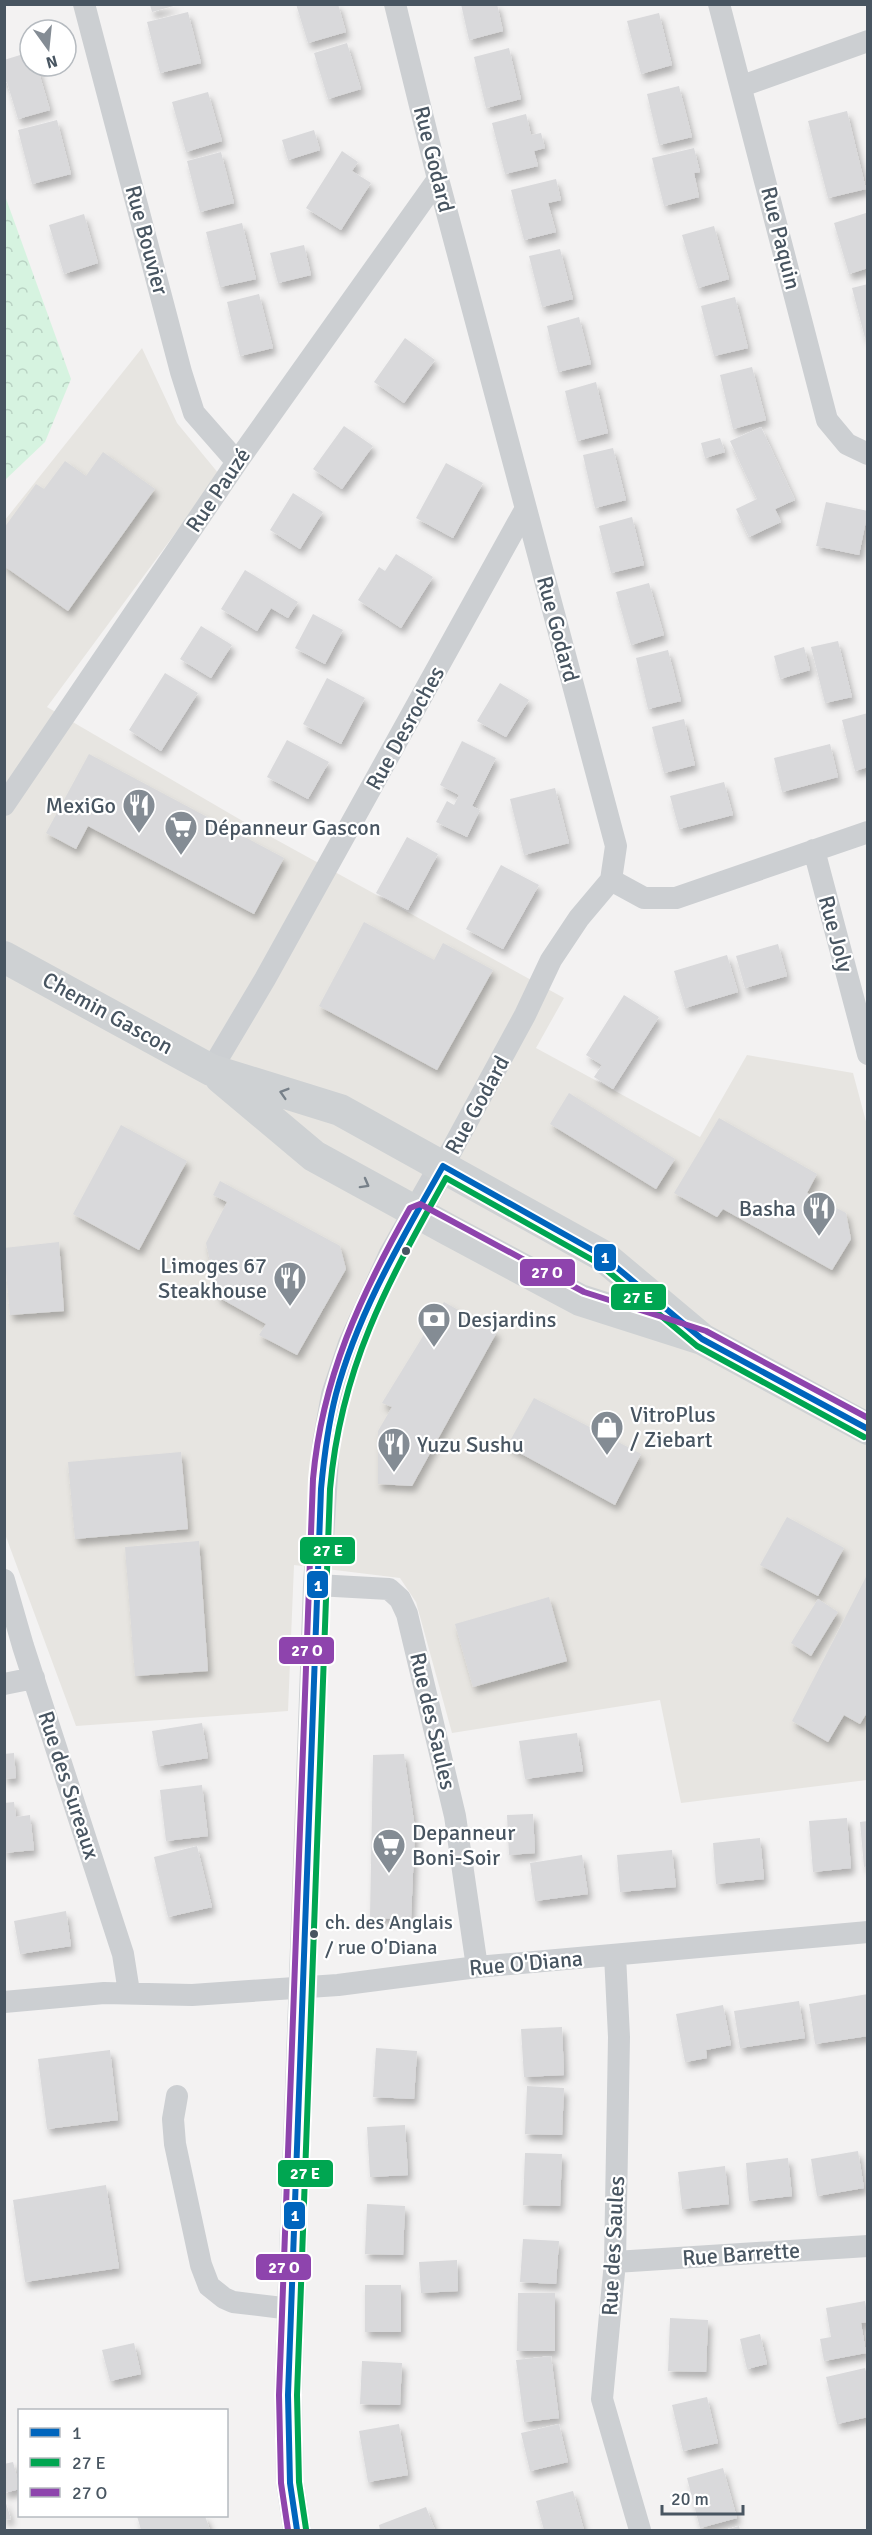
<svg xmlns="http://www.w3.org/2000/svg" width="872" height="2535" viewBox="0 0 872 2535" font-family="Signika,sans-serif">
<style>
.commercial{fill:#e7e5e1}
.forest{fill:url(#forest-crowns)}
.building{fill:#d9d9db;filter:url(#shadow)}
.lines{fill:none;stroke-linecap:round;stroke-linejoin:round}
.minor{stroke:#cccfd2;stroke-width:22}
.tertiary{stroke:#cccfd2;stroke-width:28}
.secondary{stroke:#ced1d3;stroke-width:32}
.bus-1-casing{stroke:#fff;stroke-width:10}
.bus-2-casing{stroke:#fff;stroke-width:10}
.bus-3-casing{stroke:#fff;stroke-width:10}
.bus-1{stroke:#0065bd;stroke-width:6}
.bus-2{stroke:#00a651;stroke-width:6}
.bus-3{stroke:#8e44ad;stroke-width:6}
.oneway{stroke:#778089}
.bus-dot{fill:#485561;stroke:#fff;stroke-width:2}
.labels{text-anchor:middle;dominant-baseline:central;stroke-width:4.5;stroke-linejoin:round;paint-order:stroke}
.bus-label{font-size:20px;fill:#485561;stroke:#fff;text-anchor:start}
.street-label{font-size:22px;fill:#485561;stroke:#fff}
.poi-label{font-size:22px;fill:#485561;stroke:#fff;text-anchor:start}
.line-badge{stroke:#fff;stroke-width:2}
.badge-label{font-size:16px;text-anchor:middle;font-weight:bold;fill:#fff}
</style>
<defs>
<pattern id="forest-crowns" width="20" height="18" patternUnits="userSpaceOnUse" patternTransform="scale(1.5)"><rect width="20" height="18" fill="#d6f3e0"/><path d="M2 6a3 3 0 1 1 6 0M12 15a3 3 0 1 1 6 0" fill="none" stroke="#b9d2c3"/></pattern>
<filter id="shadow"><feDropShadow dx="3.5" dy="6" stdDeviation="3" flood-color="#0004"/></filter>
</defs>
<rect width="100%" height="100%" fill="#f3f2f2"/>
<path class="commercial" d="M142,348L177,423L219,474L47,707L246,823L564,998L536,1048L700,1137L747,1055L853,1073L868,1129L867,1780L681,1803L660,1700L452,1733L416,1602L400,1578L294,1565L288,1711L76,1726L5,1534V520Z"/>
<path class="forest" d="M4,193L71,379L45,442L5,480Z"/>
<path class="building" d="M296,4H338L346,32L308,43Z
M461,4H497L503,31L469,40Z
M150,5H177L152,12Z
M188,12L201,63L160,73L147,22Z
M659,13L672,65L641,74L627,21Z
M347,43L361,89L328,99L314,53Z
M509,48L521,99L486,108L474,57Z
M30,52V66H37L50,110L18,119L7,82L4,83V60Z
M679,86L692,137L659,145L647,94Z
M208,92L222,141L186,152L172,102Z
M847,111L866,189L828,198L808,121Z
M526,114L531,135L541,133L545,148L534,151L538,166L505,174L492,123Z
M57,120L71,174L32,184L18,130Z
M314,130L320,150L288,160L282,140Z
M694,148L700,172L694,173L699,197L664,206L652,158Z
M342,151L358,162L352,171L371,183L341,230L306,208Z
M221,152L234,203L200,212L187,161Z
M556,179L561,200L548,203L556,232L524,240L511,190Z
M866,213L868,268L849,274L834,223Z
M84,214L98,263L64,274L49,225Z
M242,223L256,279L220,287L206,232Z
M714,226L729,279L698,288L682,235Z
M304,245L311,275L278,283L270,253Z
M560,249L573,299L542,307L529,256Z
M868,284V337L865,338L852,288Z
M259,294L273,348L240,356L227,302Z
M735,297L748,348L714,356L701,306Z
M579,317L591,364L558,372L547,326Z
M405,338L435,360L404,403L374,382Z
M752,367L766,420L733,429L720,375Z
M596,382L608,433L577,441L565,391Z
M344,426L373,446L342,489L313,469Z
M761,427L795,500L775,509L781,522L749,537L736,509L757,499L730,441Z
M720,438L725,452L705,458L701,443Z
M613,448L626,500L595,508L583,455Z
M103,452L155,489L68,611L4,566V528L36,484L44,489L65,461L86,476Z
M446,463L483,483L453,538L416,518Z
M293,493L323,512L300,549L270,530Z
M826,502L868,511L859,555L816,546Z
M632,517L644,565L611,573L599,526Z
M396,554L433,577L401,628L358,600L379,567L385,571Z
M245,570L298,602L288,618L271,608L257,631L221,609Z
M649,583L664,635L631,645L616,592Z
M313,614L343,630L325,664L295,648Z
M201,626L232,645L211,678L180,659Z
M838,641L852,697L825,703L811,647Z
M804,647L810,670L780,679L774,656Z
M668,650L681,701L648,709L636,658Z
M165,673L198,693L161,751L129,730Z
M327,678L365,698L341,744L303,724Z
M500,683L529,700L506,737L477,721Z
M868,713V767L855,771L842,720Z
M684,719L695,765L664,773L652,727Z
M287,740L329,762L308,799L267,777Z
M462,741L496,758L472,806L480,810L467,837L436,822L447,801L454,805L459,795L440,785Z
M830,744L838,777L782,792L774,758Z
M89,754L284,858L254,914L88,826L76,849L46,833Z
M724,782L733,815L679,829L670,796Z
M555,788L569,843L524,855L510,799Z
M407,837L438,854L408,910L376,893Z
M501,865L539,885L503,949L466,929Z
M364,922L434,960L443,943L493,970L437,1070L319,1006Z
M778,944L787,976L745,988L736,956Z
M727,955L738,992L685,1008L674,971Z
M624,995L659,1017L613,1089L594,1077L602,1065L586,1055Z
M569,1093L675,1159L656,1189L550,1124Z
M719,1118L817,1174L807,1193L846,1213L851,1239L832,1270L723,1209L717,1217L674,1193Z
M121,1125L187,1161L139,1250L73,1214Z
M220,1181L340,1246L346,1269L297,1355L259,1335L266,1324L218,1297L206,1243L227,1202L213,1195Z
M59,1242L64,1311L10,1315L4,1248Z
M444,1302L497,1332L412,1486L378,1484V1431L392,1407L382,1403Z
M534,1398L641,1454L615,1505L507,1446Z
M181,1452L188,1529L75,1539L68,1462Z
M787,1517L844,1548L818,1596L760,1565Z
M199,1541L208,1671L135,1676L125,1547Z
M868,1573V1711L860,1724L844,1715L828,1742L792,1721Z
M549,1597L567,1661L473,1687L455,1624Z
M818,1599L838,1612L811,1656L791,1643Z
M202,1723L208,1758L158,1766L152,1731Z
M577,1733L583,1771L525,1779L519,1741Z
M14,1753L16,1778L4,1779V1754Z
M404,1754L415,1828L411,1919L370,1918L373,1755Z
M202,1785L208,1836L166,1841L160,1790Z
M14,1802L16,1817L30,1815L34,1850L4,1853V1803Z
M533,1814L535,1853L509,1855L507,1815Z
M847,1818L851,1868L813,1872L809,1821Z
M868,1821V1866L864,1867L860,1822Z
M760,1838L764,1879L716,1884L713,1843Z
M197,1846L212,1907L168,1917L154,1857Z
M672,1850L676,1887L620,1892L617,1855Z
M582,1855L588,1894L535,1901L530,1863Z
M66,1911L71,1946L20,1954L14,1921Z
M868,1994V2036L815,2044L809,2004Z
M799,2001L805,2038L740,2048L734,2011Z
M723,2005L731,2045L706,2050L707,2058L685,2062L676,2014Z
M562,2027L564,2075L524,2077L521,2029Z
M376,2048L417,2051L414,2099L373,2097Z
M110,2050L118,2120L47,2129L38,2059Z
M527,2086L564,2088L562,2135L525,2134Z
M405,2125L408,2175L370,2177L367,2127Z
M858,2151L864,2188L817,2196L811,2159Z
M525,2153L562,2154L560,2206L523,2205Z
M788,2158L792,2196L749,2201L746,2163Z
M725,2166L729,2204L682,2209L678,2172Z
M106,2185L119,2268L25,2282L13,2200Z
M367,2204L405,2206L403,2255L365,2254Z
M523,2239L559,2241L556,2284L520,2282Z
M457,2260L458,2291L421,2293L419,2262Z
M365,2285H401V2332H365Z
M518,2293H555V2351H517Z
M865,2301L868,2322L861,2323L866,2353L824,2361L820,2339L831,2337L826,2308Z
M670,2318L708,2320L706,2372L668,2371Z
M760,2334L767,2364L747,2369L740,2339Z
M134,2343L141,2374L110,2381L102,2350Z
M551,2356L559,2418L524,2422L516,2360Z
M362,2361L402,2363L400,2405L360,2404Z
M865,2368L868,2379V2417L837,2424L826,2377Z
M707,2397L718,2443L683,2451L672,2405Z
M399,2424L408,2475L368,2482L359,2431Z
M559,2424L568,2462L530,2471L521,2433Z
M13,2462L20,2489L4,2493V2464Z
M723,2468L737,2518L700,2528L687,2478Z
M573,2491L584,2530H544L536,2501Z
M4,2497L11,2519L4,2520Z
M426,2507L435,2530H380L379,2525Z
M137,2516H205L210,2530H141Z
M739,2526L740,2530H725Z"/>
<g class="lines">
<path class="minor" d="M84,4L181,372L194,413L237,462
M395,4L438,179L616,846L611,880L579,918L551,960L525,1015L443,1166
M719,4L827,420L847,444L868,454
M742,86L868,41
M4,805L237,462L438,179
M814,850L868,1054
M611,880L644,898H676L868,832
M211,1070L265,979L525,510
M4,1580L23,1646L123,1954L129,1992
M317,1585L389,1589L400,1599L407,1614L455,1816L477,1967
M4,1684L34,1678
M615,1955L619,2037L615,2262L602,2399L640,2530
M4,2002L104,1993L192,1995L338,1985L477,1967L868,1932
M177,2096L173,2119L175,2144L201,2265L209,2286L224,2298L233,2302L291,2309
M615,2262L868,2246"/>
<path class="tertiary" d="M297,2530L290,2483L288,2395L317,1585L326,1444L335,1395L352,1344L392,1256L443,1166"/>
<path class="secondary" d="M4,957L211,1070L340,1110L603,1256L702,1339
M221,1078L314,1156L449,1230L580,1300L702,1339L868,1429"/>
<defs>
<path id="bus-1" d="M297,2530L290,2483L288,2395L321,1489C324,1457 328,1425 336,1394C358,1312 402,1239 443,1166L603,1256L702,1339L868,1429"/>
<path id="bus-2" d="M306,2529L299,2482L297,2395L330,1489C341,1366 387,1284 446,1178L598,1263L697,1346L864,1437"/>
<path id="bus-3" d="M288,2530L281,2483L279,2395L313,1479C322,1378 360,1296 410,1208L420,1204L584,1292L706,1331L868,1418"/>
</defs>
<use href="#bus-1" class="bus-1-casing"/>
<use href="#bus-2" class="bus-2-casing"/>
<use href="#bus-3" class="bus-3-casing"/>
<use href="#bus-1" class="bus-1"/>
<use href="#bus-2" class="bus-2"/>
<use href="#bus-3" class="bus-3"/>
</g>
<defs><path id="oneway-chevron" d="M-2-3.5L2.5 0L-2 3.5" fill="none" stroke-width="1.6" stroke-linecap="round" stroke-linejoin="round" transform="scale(1.5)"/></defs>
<g class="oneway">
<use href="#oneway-chevron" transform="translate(284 1093) rotate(-163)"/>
<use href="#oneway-chevron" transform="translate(365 1184) rotate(29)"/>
</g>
<defs>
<symbol id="restaurant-pin" viewBox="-11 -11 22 30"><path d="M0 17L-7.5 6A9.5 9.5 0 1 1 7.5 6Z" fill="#848c94" stroke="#fff"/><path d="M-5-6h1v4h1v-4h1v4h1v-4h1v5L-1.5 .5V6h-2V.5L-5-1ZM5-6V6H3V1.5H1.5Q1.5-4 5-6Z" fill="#fff"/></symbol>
<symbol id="supermarket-pin" viewBox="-11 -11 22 30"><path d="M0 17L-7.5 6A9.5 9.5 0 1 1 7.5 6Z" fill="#848c94" stroke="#fff"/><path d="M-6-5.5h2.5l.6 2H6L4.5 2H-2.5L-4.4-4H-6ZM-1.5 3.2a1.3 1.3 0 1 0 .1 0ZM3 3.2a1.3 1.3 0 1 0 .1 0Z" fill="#fff"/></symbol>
<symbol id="bank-pin" viewBox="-11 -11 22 30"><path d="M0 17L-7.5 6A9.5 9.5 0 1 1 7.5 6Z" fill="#848c94" stroke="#fff"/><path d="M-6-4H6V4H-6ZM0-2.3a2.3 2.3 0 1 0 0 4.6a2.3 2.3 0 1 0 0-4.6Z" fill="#fff"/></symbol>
<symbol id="shop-pin" viewBox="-11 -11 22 30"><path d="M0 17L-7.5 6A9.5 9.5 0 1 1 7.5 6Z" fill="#848c94" stroke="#fff"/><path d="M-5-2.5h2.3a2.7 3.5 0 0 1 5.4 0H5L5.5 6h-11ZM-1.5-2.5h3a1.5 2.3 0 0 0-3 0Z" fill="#fff"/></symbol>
</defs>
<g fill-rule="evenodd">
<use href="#restaurant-pin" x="120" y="786" width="38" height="52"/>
<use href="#supermarket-pin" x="162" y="808" width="38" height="52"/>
<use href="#restaurant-pin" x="800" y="1189" width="38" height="52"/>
<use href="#restaurant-pin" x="271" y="1259" width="38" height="52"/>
<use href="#bank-pin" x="415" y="1300" width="38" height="52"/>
<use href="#shop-pin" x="588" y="1408" width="38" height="52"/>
<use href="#restaurant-pin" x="375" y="1425" width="38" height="52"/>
<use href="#supermarket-pin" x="370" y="1826" width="38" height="52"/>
</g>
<g class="bus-dot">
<circle cx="406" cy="1251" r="5"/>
<circle cx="314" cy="1934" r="5"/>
</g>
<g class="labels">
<g class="bus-label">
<text x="325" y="1922">ch. des Anglais<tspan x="325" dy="25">/ rue O'Diana</tspan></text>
</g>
<g class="street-label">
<text transform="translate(434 159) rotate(76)">Rue Godard</text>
<text transform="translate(781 238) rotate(76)">Rue Paquin</text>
<text transform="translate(147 240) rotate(75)">Rue Bouvier</text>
<text transform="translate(218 490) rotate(-56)">Rue Pauzé</text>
<text transform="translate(558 629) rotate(75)">Rue Godard</text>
<text transform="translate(405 728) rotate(-61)">Rue Desroches</text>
<text transform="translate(836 934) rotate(75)">Rue Joly</text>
<text transform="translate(108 1013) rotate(29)">Chemin Gascon</text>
<text transform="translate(477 1105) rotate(-61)">Rue Godard</text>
<text transform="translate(433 1721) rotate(77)">Rue des Saules</text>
<text transform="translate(69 1785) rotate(72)">Rue des Sureaux</text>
<text transform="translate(526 1963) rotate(-5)">Rue O'Diana</text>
<text transform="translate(613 2246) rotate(-87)">Rue des Saules</text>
<text transform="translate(741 2254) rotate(-4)">Rue Barrette</text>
</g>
<g class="poi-label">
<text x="116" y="805" text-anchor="end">MexiGo</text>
<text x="204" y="827">Dépanneur Gascon</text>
<text x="796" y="1208" text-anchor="end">Basha</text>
<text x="267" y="1265" text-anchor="end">Limoges 67<tspan x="267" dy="25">Steakhouse</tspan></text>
<text x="457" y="1319">Desjardins</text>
<text x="630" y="1414">VitroPlus<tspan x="630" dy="25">/ Ziebart</tspan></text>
<text x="417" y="1444">Yuzu Sushu</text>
<text x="412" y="1832">Depanneur<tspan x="412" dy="25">Boni-Soir</tspan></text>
</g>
</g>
<g class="line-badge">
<rect x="593" y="1243" width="24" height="29" rx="6" fill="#0065bd"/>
<rect x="519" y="1258" width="57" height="29" rx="6" fill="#8e44ad"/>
<rect x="610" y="1283" width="57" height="28" rx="6" fill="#00a651"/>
<rect x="299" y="1536" width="57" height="29" rx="6" fill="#00a651"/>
<rect x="306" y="1570" width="23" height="29" rx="6" fill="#0065bd"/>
<rect x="278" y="1636" width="57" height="29" rx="6" fill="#8e44ad"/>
<rect x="277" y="2159" width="57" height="29" rx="6" fill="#00a651"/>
<rect x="283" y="2201" width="23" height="29" rx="6" fill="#0065bd"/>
<rect x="255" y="2253" width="57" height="28" rx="6" fill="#8e44ad"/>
</g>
<g class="badge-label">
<text x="605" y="1263">1</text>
<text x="547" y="1278">27 O</text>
<text x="638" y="1303">27 E</text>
<text x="328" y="1556">27 E</text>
<text x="318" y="1591">1</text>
<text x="307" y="1656">27 O</text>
<text x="305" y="2179">27 E</text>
<text x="295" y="2221">1</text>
<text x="284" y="2273">27 O</text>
</g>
<rect width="872" height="2535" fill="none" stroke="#485561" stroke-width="12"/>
<rect x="18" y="2409" width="210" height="108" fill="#ffffff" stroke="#b6bbc0" stroke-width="1.5"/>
<rect x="30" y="2428" width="30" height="9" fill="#0065bd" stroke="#b6bbc0" stroke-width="1.5"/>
<text x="72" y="2439" font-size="18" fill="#485561">1</text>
<rect x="30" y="2458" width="30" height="9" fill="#00a651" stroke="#b6bbc0" stroke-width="1.5"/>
<text x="72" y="2469" font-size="18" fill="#485561">27 E</text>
<rect x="30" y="2488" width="30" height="9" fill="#8e44ad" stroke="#b6bbc0" stroke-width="1.5"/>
<text x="72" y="2499" font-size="18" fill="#485561">27 O</text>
<g transform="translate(48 48) rotate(165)"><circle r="28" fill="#ffffff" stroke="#b6bbc0" stroke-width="1.5"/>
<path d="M0-4.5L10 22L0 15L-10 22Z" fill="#848c94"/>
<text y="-9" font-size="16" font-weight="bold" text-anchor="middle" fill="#485561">N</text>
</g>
<path d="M662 2505v9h81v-9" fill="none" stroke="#485561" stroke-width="3"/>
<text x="671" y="2505" font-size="18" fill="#485561" stroke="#ffffff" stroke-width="4.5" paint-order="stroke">20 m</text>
</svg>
